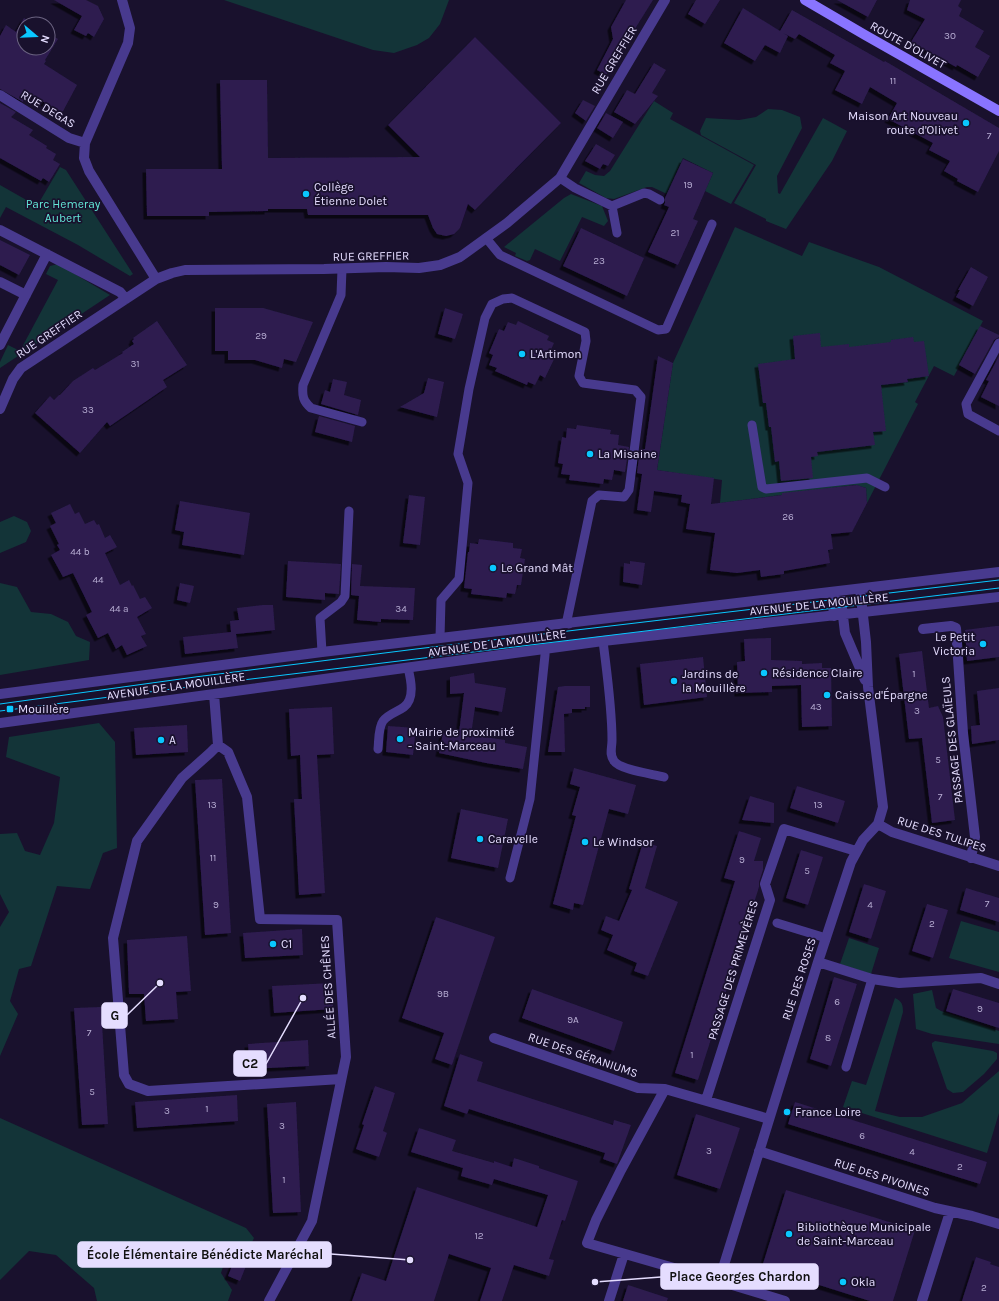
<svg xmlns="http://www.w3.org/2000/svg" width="999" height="1301" viewBox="0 0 999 1301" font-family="Karla,sans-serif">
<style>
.green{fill:#133438}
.building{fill:#2d1c4f;filter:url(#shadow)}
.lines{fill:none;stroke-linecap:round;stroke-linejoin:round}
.service{stroke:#483a8e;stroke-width:9}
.minor{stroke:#483a8e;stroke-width:10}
.secondary{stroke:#8974ff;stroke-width:10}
.tram{stroke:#09c7ff;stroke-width:1}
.poi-dot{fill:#09c7ff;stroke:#19112d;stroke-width:1.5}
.labels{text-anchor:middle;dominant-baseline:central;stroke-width:3.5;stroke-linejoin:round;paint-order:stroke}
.number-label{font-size:10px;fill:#b7add3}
.street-label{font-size:12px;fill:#e5ddff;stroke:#19112d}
.poi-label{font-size:12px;fill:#e5ddff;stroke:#19112d;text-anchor:start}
.park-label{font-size:12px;fill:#62e6d6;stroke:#19112d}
.leader{fill:none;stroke:#e5ddff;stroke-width:1.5}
.callout-dot{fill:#e5ddff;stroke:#19112d;stroke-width:1.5}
.callout{fill:#e5ddff;stroke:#e5ddff;stroke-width:1.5}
.callout-label{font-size:13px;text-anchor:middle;font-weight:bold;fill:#111}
</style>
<defs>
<filter id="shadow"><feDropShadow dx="-3.5" dy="3.5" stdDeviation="0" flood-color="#0009"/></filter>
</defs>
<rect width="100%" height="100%" fill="#19112d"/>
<path class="green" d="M224,0H449L440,24L429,38L417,45L394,53L373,50Z
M654,101L673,113L670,119L754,165L731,204L705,191L713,173L683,158L667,194L652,187H647L614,199L606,198L579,183L586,171L595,175L604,176L610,171Z
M768,109L782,110L800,117L802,128L777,176L778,193L780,194L823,118L847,131L832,161L786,229L766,221V219L734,203L756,165L701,135L700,131L706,118L739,120L756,117Z
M60,167L66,170L133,274L130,276L78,245L6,207L0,218V185L37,206Z
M571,194L602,206L608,221L604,226L582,217L560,261L535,249L530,260L527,261L515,256L516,253L504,247L564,198Z
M735,227L802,256L809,242L879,267L983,321L954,376L934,366L915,402L918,404L867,503L866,488L855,485L720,503L722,480L657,470L673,363Z
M58,264L110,295L0,368V362L8,345L20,351L58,280L46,274L50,266Z
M14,516L27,522L31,531L26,542L0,553V522Z
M0,583L17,587L31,612L51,614L68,622L76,636L90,642L89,660L0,675Z
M99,723L115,742L117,848L103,853L90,889L57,886L31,966L19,969L10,1001L18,1014L0,1056V927L9,912L0,894V834L17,833L25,851L40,855L54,823L60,777L6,757L9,737Z
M961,921L999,932V972L949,958Z
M849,938L879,948L871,974L840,964Z
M932,990L936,1008L941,1011L999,1031V1044L932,1034L916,1029L913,994Z
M895,998C902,1001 903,1005 903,1012L875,1111L900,1117H922L962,1103L999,1071V1113L987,1153L843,1107L852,1081L866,1085Z
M935,1041L993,1051L997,1053V1059L984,1074L963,1092L953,1093L947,1089L932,1046V1043Z
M0,1118L246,1228L254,1238L246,1255L226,1258L221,1273L232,1290L228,1301H97L94,1288L56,1255L29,1251L0,1280Z"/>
<path class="building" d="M54,0H86L98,6L104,19L94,37L88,33L86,36L74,30L82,16Z
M626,0H653L606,75L597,70L613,39L611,27Z
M696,0H720L705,24L688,14Z
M837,0H877L868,17Z
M910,0H961L958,6L962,9L959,16L984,31L975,47L990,56L978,77L957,65L956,67L911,42L925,19L907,10Z
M743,8L780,31L792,10L884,62L885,61L999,128V151L978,192L957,181L958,179L944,171L950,161L929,150L933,143L888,119L897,103L870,87L862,104L835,90L845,71L830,63L835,55L799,34L795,39L783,33L788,36L780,53L765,45L755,61L724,43Z
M24,18L33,24H24V48H48V33L58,39L45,60L46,61L44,64L77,85L62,113L27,92L23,102L0,89V36L6,25L16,32Z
M475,37L561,123L475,210L468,204L460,228L454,234L446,236L437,234L433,228L428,215H308L307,209H268V211L209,212V216H147L146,169H222L220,80H267L268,158L420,157L388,125Z
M654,63L666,70L652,93L658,96L635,124L614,112L627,90L635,94Z
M583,100L595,106L586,121L575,113Z
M0,103L16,112L11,117L33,130L29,135L47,146L46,148L56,154L53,160L60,164L49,182L43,178L41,181L0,158Z
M606,113L623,122L613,138L597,128Z
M596,144L615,155L608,166L603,164L600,169L585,161Z
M683,159L713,173L693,219L698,221L678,265L648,252L669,207L664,205L665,203V198Z
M581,228L644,258L627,296L563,266Z
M0,240L30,255L19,275L0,265Z
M971,267L988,277L973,306L956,297L960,290H958Z
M215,308H263L313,322L296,362L284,359L282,368L255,360H228V351H215Z
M445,308L463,314L455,339L438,334Z
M157,321L187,365L163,380L167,387L110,426L107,422L80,453L35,413L50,396L54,400L59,395H60L73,381L93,368L95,370L123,353L122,352L134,344L132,341L134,339L133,338Z
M518,321L549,336L547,340L554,343L550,352L556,355L545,378L540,375L535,385L528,382L527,385L495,371L497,368L489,365L493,355L489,353L499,329L504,331L508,322L516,325Z
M980,326L999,335V337L994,340L975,374L959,365Z
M820,333L821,347L849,344V347L891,342V340L913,337L914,342L924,341L929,376L907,379L908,382L881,385L886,431L873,432L875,445L817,452L818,456L811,457L813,478L781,481L779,461L775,462L771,427H769L766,403H763L758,364L795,359L793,336Z
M658,356L673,363L657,470L714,478L711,504L782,495V493L857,485L866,488L867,503L852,532L831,534L833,549L828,550L830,563L784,571V574L761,577L760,570L737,573L710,570L715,533L686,529L690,504L681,502L682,495L654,491L651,512L637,510L642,474L637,473L640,449H645Z
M999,356V406L981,397L989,381L986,380Z
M428,378L444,382L437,417L400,407L424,393Z
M333,379L347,382L344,395L361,400L358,415L321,404L325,390L330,392Z
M319,416L355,426L352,442L315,432Z
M577,425L611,430L610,434L619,435L618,445L629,447L625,472L614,470L612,480L604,479L603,484L569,480L570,475L561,474L563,464L558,463L562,437L566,438L567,428L576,429Z
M409,495L425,497L420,545L403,543Z
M180,501L250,513L244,555L182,545L184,532L175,530Z
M70,504L75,514L79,512L85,524L94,520L97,525L99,524L105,538L110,535L117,547L105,553L120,585L129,580L132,586L133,585L140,599L145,597L152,608L137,617L146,634L141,636L147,646L127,655L122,645L116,649L108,633L98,638L86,615L92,612L73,573L63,577L51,555L60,550L57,545L59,544L50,526L56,523L51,513Z
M479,539L513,543V548L522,549L520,558L525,559L521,585H517L515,594L507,593L506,598L471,594L472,589L464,588L468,552H469L470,543L478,544Z
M288,561L341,564L339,594L325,593V600L286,597Z
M630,561L645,563L642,585L623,582L624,563L630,564Z
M352,564L362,565L360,586L415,588L413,620L381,619V622L357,620L359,596L351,595Z
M180,583L194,586L190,603L177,600Z
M263,605H273L275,630L236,634L238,648L185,654L183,637L231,632L230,621L239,620L237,608Z
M996,626H999V657L967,661L965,630Z
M771,638V660L802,661V664L822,663V668H831L832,726L802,727L801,685L772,686V692L738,693L737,662L745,661L744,639Z
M922,651L929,708L938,706L943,717L955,820L932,823L922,738L909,739L899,654Z
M703,657L707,697L644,705L640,664Z
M474,673L475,683L506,688L502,712L475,707L471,735L505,740V743L527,747L523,769L486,763L439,753L443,733L458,736L459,733L464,693L450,694V677Z
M565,686H590V707H585V709H572V713L564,714L565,752H548L558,687Z
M999,688V740L972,744L971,726L980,725L977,691Z
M332,707L334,754L317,755L325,893L299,895L294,799H302L300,755L291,756L289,709Z
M187,725L188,752L136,755L134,728Z
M388,726L416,728L413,755L386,752Z
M574,768L636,785L628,814L609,809L583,905L574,903L573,910L553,904L576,816L572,815L580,787L570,784Z
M222,779L231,933L205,935L195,780Z
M797,786L845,801L838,823L790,808Z
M750,796L774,803V823L742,820Z
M461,809L508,819L498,868L451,858Z
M739,831L761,838L754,861H763V870L759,882V887L698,1080L675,1073L735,881L724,878Z
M643,842L657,846L645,888L678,902L648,976L634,971L637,963L607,950L613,935L601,930L606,916L619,921L632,890L629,889Z
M801,850L823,857L808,905L786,898Z
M864,884L886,891L871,939L849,932Z
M966,888L999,898V922L960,910Z
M927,904L948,910L933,958L912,951Z
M436,917L495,937L452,1065L435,1059L444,1033L402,1018Z
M302,929L303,955L245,958L243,933Z
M187,936L191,991L176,992L178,1019L146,1021L144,994H129L127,940Z
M834,977L857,984L831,1066L810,1059Z
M332,983L333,1009L274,1013L272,986Z
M532,989L623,1022L614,1051L522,1018Z
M953,989L999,1003V1028L946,1011Z
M101,1007L108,1124L82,1125L74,1008Z
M308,1040L309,1066L250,1069L248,1044Z
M460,1054L483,1062L477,1081L613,1125L614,1120L631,1125L617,1164L603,1159L605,1153L469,1109L467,1114L444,1106Z
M375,1086L395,1093L383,1131L387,1133L379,1157L356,1149L364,1125L362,1124Z
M237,1095L238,1121L137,1128L135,1102Z
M296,1102L301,1212L273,1213L267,1104Z
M795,1102L987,1162L980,1184L788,1124Z
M696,1114L740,1128L720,1189L677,1175Z
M419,1128L456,1140L452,1151L494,1163V1161L512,1167L514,1158L539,1166V1168L578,1181L565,1221L562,1220L549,1259L554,1260L549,1276L514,1265L502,1301H480L491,1268L449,1254L434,1301H352L362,1273L386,1281L417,1187L537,1227L548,1195L494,1179L492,1185L461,1176L463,1168L411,1152Z
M786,1190L915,1230L893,1301H870L762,1267Z
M976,1257L991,1262L990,1264L999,1267V1301H962Z
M234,1261L246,1266L240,1281L228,1276Z
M628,1285L668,1298L667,1301H623Z"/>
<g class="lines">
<path class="service" d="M560,178L575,188L612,206L644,193L649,194L660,200
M612,206L617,233
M486,238L500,255L658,330L666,329L712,224
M342,269L341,295L303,385C302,396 303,401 311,408L362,422
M999,343L966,404L968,414L999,431
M752,425L762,487L766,489L867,478L885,487
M440,638L441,600L459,579L468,483L458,454L469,389L485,318L492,304L503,299L512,298L585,332L586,341L579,376L583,383L635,390L641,397L629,490L624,497L599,495L592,501L567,620L569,624
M603,641C607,674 612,708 612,740C612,748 609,755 614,761C620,770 653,774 664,777
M322,652L320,618L341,602L345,596L349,511
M378,749C379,741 378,728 383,721C388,714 397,712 404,707C415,698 411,680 408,668
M510,878L530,799L545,655V649
M777,923L826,938
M846,1067L872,979"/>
<path class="minor" d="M122,0L130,28L128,43L85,143L84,158L89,171L156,279
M0,95L69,138L85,143
M0,230L120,292L126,299
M0,282L26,295
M0,345L47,254
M0,409L13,379L21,368L156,279L172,273L185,270L324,269L386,267L419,268L440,265L460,257L507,223L560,178L665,0
M840,591L845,633L865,680
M832,592L834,616
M923,629L951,626L956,628L963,733L975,837L971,858
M0,694L322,652L999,572
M214,694L218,745L228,752L247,797L260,919L337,920L346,1057L312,1221L269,1301
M0,723L603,641L999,597
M218,745L210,753L182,778L137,841L113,938L124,1075L129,1084L148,1091L341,1079
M878,824L892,832L999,866
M818,962L872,979L899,983L981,978L999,984
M494,1038L638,1088L665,1089L769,1119
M665,1089L621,1170L596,1220L587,1243L719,1281L785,1301
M706,1100L770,900L765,884L784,829L856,851
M759,1151L935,1208L972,1216L999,1224
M719,1281L818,962L851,862L863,840L878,824L883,807L868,687L866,642L860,589
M609,1301L624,1254
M922,1301L950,1212"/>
<path class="secondary" d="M805,0L865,35L999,111"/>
<path class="tram" d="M0,704L195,677L416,649L999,580
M0,711L243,680L999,588"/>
</g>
<g class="poi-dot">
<circle cx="966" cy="123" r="4"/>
<circle cx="306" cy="194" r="4"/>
<circle cx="522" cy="354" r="4"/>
<circle cx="590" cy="454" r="4"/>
<circle cx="493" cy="568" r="4"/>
<circle cx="983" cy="644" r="4"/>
<circle cx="764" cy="673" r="4"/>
<circle cx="674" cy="681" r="4"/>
<circle cx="827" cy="695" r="4"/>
<rect x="6" y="705" width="8" height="8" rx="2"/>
<circle cx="400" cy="739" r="4"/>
<circle cx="161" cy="740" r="4"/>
<circle cx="480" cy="839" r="4"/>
<circle cx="585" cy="842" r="4"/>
<circle cx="273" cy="944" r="4"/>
<circle cx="787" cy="1112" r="4"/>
<circle cx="789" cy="1234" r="4"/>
<circle cx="843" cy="1282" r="4"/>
</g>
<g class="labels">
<g class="number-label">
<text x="950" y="36">30</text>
<text x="893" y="81">11</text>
<text x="989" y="136">7</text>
<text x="688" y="185">19</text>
<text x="675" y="233">21</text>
<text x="599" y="261">23</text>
<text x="261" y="336">29</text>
<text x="135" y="364">31</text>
<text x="88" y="410">33</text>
<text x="788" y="517">26</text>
<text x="80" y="552">44 b</text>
<text x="98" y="580">44</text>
<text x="119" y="609">44 a</text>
<text x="401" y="609">34</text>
<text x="914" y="674">1</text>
<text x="816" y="707">43</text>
<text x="917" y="711">3</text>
<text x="938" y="760">5</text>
<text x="940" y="797">7</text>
<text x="212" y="805">13</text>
<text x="818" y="805">13</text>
<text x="213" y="858">11</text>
<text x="742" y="860">9</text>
<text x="807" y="871">5</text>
<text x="987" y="904">7</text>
<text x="216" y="905">9</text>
<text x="870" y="905">4</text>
<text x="932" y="924">2</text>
<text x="443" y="994">9B</text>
<text x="837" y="1002">6</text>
<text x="980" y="1009">9</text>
<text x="573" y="1020">9A</text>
<text x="89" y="1033">7</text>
<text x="828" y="1038">8</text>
<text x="692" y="1055">1</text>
<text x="92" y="1092">5</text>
<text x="207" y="1109">1</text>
<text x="167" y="1111">3</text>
<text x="282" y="1126">3</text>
<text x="862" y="1136">6</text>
<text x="709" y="1151">3</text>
<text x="912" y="1152">4</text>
<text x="960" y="1167">2</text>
<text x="284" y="1180">1</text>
<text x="479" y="1236">12</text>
<text x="984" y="1288">2</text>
</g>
<g class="street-label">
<text transform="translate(908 45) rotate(29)">ROUTE D'OLIVET</text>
<text transform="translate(614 60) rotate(-59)">RUE GREFFIER</text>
<text transform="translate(48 109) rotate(31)">RUE DEGAS</text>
<text transform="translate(371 256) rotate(-1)">RUE GREFFIER</text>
<text transform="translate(49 334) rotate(-34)">RUE GREFFIER</text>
<text transform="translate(819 604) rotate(-6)">AVENUE DE LA MOUILLÈRE</text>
<text transform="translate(497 643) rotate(-8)">AVENUE DE LA MOUILLÈRE</text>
<text transform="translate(176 686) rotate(-8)">AVENUE DE LA MOUILLÈRE</text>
<text transform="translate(952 740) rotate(-96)">PASSAGE DES GLAÏEULS</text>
<text transform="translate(942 834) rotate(18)">RUE DES TULIPES</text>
<text transform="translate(733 970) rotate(-73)">PASSAGE DES PRIMEVÈRES</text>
<text transform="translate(799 979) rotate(-72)">RUE DES ROSES</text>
<text transform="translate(328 987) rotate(-94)">ALLÉE DES CHÊNES</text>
<text transform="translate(583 1055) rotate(19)">RUE DES GÉRANIUMS</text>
<text transform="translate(882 1177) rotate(18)">RUE DES PIVOINES</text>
</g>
<g class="poi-label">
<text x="958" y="116" text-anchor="end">Maison Art Nouveau<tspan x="958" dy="14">route d'Olivet</tspan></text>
<text x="314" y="187">Collège<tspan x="314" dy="14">Étienne Dolet</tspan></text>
<text x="530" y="354">L'Artimon</text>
<text x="598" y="454">La Misaine</text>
<text x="501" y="568">Le Grand Mât</text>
<text x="975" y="637" text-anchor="end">Le Petit<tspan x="975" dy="14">Victoria</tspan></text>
<text x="772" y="673">Résidence Claire</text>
<text x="682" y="674">Jardins de<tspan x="682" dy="14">la Mouillère</tspan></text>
<text x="835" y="695">Caisse d'Épargne</text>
<text x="18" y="709">Mouillère</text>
<text x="408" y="732">Mairie de proximité<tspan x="408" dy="14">- Saint-Marceau</tspan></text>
<text x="169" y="740">A</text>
<text x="488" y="839">Caravelle</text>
<text x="593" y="842">Le Windsor</text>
<text x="281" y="944">C1</text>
<text x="795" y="1112">France Loire</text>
<text x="797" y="1227">Bibliothèque Municipale<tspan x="797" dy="14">de Saint-Marceau</tspan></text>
<text x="851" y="1282">Okla</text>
</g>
<g class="park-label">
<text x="63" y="204">Parc Hemeray<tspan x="63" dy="14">Aubert</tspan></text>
</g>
</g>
<path class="leader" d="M160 983L127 1015M303 998L266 1064M410 1260L331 1254M595 1282L661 1277"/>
<g class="callout-dot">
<circle cx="160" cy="983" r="4"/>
<circle cx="303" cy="998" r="4"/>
<circle cx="410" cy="1260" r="4"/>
<circle cx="595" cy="1282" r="4"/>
</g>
<g class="callout">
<rect x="102" y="1003" width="25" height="25" rx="4"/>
<rect x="234" y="1051" width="32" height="25" rx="4"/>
<rect x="78" y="1242" width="253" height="25" rx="4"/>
<rect x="661" y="1264" width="157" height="25" rx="4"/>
</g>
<g class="callout-label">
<text x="115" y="1020">G</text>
<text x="250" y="1068">C2</text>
<text x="205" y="1259">École Élémentaire Bénédicte Maréchal</text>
<text x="740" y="1281">Place Georges Chardon</text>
</g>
<g transform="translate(36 36) rotate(109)"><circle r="19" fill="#19112d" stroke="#6b6381"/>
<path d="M0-3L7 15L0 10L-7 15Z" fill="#09c7ff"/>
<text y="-6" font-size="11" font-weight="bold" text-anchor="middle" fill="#e5ddff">N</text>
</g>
</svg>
